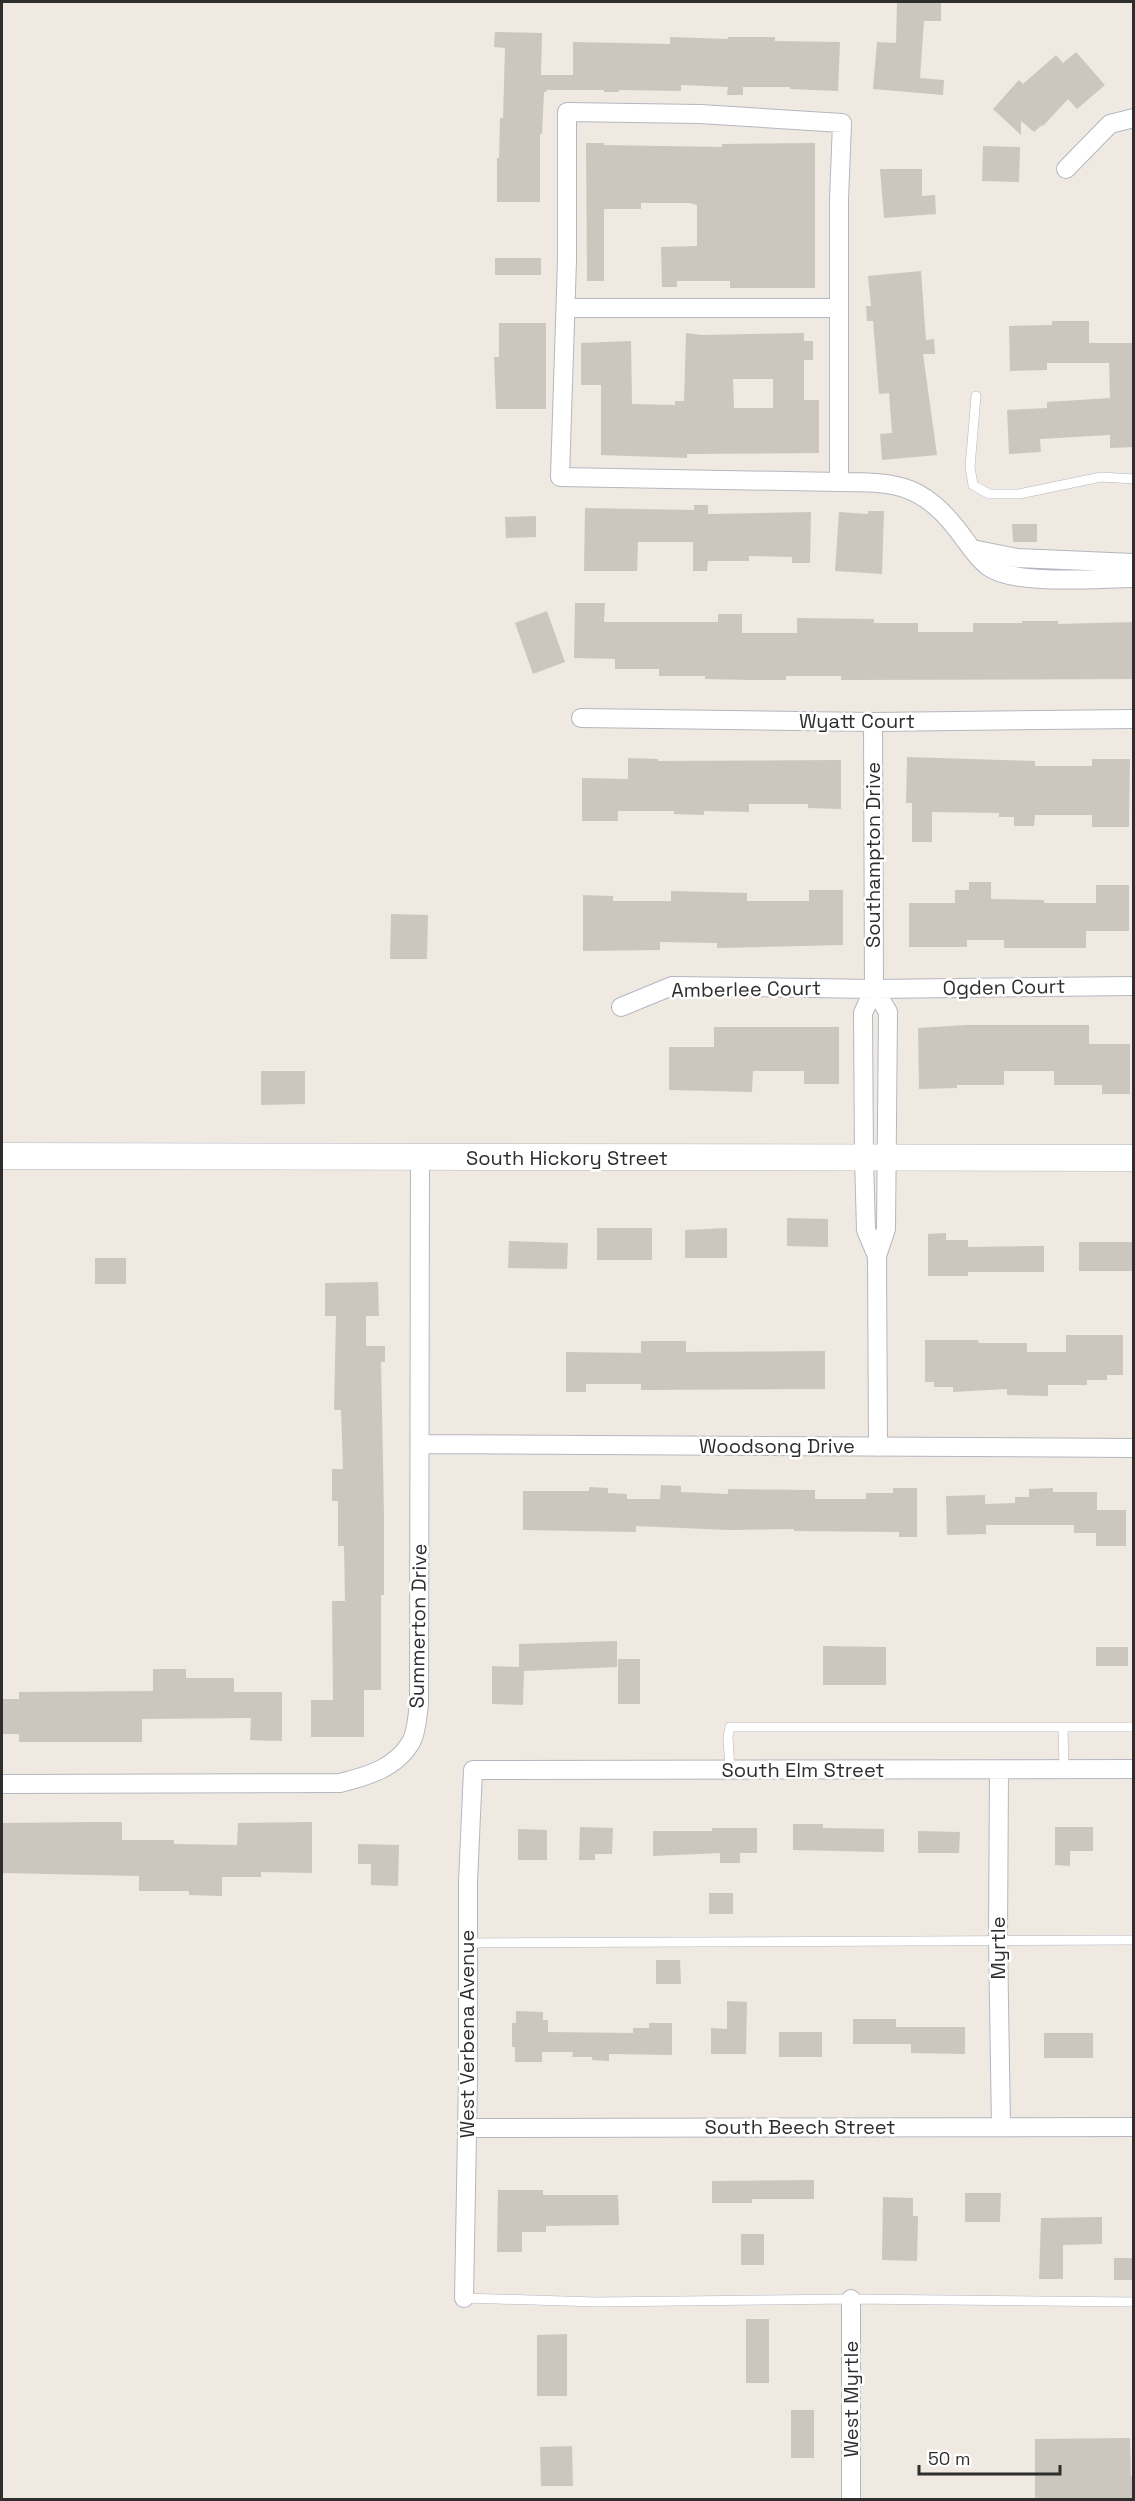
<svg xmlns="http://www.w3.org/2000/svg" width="1135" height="2501" viewBox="0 0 1135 2501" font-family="'Space Grotesk',sans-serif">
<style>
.building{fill:#cbc7bf;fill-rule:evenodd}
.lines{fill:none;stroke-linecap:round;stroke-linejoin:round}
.lane-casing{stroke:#b4b7c1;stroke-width:10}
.street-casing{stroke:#b4b7c1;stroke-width:20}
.secondary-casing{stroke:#b4b7c1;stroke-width:27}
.lane{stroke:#fff;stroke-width:9}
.street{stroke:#fff;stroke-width:18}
.secondary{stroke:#fff;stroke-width:26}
.labels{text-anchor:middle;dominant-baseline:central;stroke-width:5;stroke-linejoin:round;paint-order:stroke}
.street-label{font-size:20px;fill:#2e2e2e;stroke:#fff}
</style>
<rect width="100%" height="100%" fill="#efe9e1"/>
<path class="building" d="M897,2H941V21H924L920,78L944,80L943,95L873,89L877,42L896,43Z
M495,32L542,33L541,75H573V42L670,44V37L728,39V37H775V41L840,42L838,91L790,89V87H743V95H727L728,87L681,85V91L619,90V92H604V90H547L546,92H544L542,134H540V202H497V158H499L500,118H503L505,48L494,47Z
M1076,52L1105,85L1077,109L1068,99L1043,126L1042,125L1034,132L1021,121V135L993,109L1019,80L1023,84L1056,55L1063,63Z
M586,143H604V145L722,147V144L815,143V288H730V281H677V287H662L661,247L697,246V205L689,203H641V209H604V281H587Z
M983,146L1020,147L1019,182L982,181Z
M880,169H922V196L935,195L936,214L884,218Z
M495,258H541V275H495Z
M921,271L926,340L934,339L935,354H923L937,455L882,460L880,434L892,433L889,393L879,394L873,321H867L866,306H871L868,276Z
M1052,321H1089V343H1134V447L1110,448V435L1040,439L1041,452L1009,454L1007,410L1047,408V402L1110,398L1109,363H1047V370L1010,371L1009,326L1052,325Z
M499,323H546V409H496L494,357H499Z
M686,333L702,335L804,333V341H813V360H804V400H819V453L687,454V458L601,455V385H581V343L631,341L632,404L675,405V401H684ZM733,379H773V408H734Z
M694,505H708V514L811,512L810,563H792V557L749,556V561H708L707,571H693V542H638L637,571H584L585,508L694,510Z
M868,511H884L882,574L835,571L839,512L868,514Z
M536,516V537L506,538L505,517Z
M1012,524H1037V542H1013Z
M575,603H605L604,622H718V614H742V633H797V618L874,619V623H918V632H973V623H1022V621H1058V624L1134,622V679L841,680V676H786V680H750L705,679V676H659V669H615V659L574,658Z
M547,611L565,662L533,674L515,623Z
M907,757L1035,761V766H1092V759H1130L1129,827H1092V815H1035L1034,826H1014V817H999V813L932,812V842H912V803H906Z
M628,758L658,759V761L841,760V809L808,808V804H749V812L704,811V815L674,814V811H618V821H582V778L628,779Z
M969,882H991V899L1044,900V903H1096V885H1129V931H1086V948H1004V940H967V947H909V903H955V890H969Z
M809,890H843V945L717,948V943L660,942V950L583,951V895L613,896V901H671V891L747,893V901H809Z
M391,914L428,915L427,959H390Z
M967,1025H1089V1044H1130V1094H1102V1085H1054V1071H1004V1085H957V1088L919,1089L918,1028Z
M714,1027H839V1084H804V1071H753L752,1092L669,1090V1047H714Z
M261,1071H305V1104L261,1105Z
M787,1218L828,1219V1247L787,1246Z
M597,1228H652V1260H597Z
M727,1228V1258H685V1230Z
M946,1233V1240H968V1247L1044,1246V1272H968V1276H928V1234Z
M509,1241L568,1243L567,1269L508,1268Z
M1079,1242H1134V1271H1079Z
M95,1258H126V1284H95Z
M378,1282L379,1316H366V1346H385V1362H381L384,1514V1595H381V1690H364V1737H311V1700H333L332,1601H345L344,1546H338V1501H332V1469H343L341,1410H334L336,1316H325V1283Z
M1066,1335H1123V1375H1107V1380H1087V1385H1048V1396L1007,1395V1389L953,1392V1387H934V1382H925V1340H978L979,1343H1027V1352H1066Z
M641,1341H686V1352L825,1351V1389L641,1390V1384H586V1392H566V1352L641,1353Z
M661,1485L681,1486V1492L728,1494V1489L815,1490V1499H866V1493H893V1488H917V1537H899V1532L794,1531V1529L729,1530L636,1526V1532L523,1530V1491H589V1487L608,1488V1493L627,1494V1499H660Z
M1053,1488V1492H1097V1510H1126V1546H1096V1533H1074V1525H986V1534L947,1535L946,1496L985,1495V1504L1015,1503V1497H1029V1489Z
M617,1641V1667L524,1671L523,1705L492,1704V1666L519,1667V1644Z
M823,1646L886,1647V1685H823Z
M1096,1647H1128V1666H1096Z
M618,1659H640V1704H618Z
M153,1669H186V1678H234V1692H282V1741L250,1740L251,1718L142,1719V1742H19V1734H2V1699H19V1692L153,1691Z
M97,1822H122V1840H174V1844L237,1845L238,1823L312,1822V1873L261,1872V1877H222V1896L189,1895V1891H139V1876L2,1873V1823Z
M793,1824H823V1828L884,1829V1852L793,1850Z
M580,1827L613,1828L612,1854H595V1860H579Z
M1055,1827H1093V1851H1070V1866L1055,1865Z
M712,1828H757V1853H740V1863H720V1853L653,1856V1831H712Z
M518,1829L547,1830V1860H518Z
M918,1831L960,1832L959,1853H918Z
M358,1844L399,1845L398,1886L371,1885V1864H358Z
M709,1893H733V1914H709Z
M656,1960H680L681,1984H656Z
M727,2001L747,2002L746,2054H711V2028L727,2029Z
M516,2011L543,2012V2020H548V2032L633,2033V2028H649V2023H672V2055L609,2054V2061L592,2060V2057H572L573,2052H542V2062H515V2047H512V2023H516Z
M853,2019H896V2027H965V2054L911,2053V2044H853Z
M779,2032H822V2057H779Z
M1044,2033H1093V2058H1044Z
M814,2180V2199H752V2203H712V2181Z
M498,2190H543V2195H618L619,2225L546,2226V2232H522V2252H497Z
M965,2193H1001L1000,2222H965Z
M883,2197L913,2198V2216H918L917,2261L882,2260Z
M1102,2217V2244L1063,2245V2279H1039L1041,2218Z
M741,2234H764V2265H741Z
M1114,2258H1134V2280H1114Z
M746,2319H769V2383H746Z
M567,2334V2396H537V2335Z
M791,2410H814V2458H791Z
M1130,2438L1131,2476H1134L1132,2499H1035V2439Z
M572,2446L573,2486H541L540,2447Z"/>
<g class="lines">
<defs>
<path id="lane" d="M976,396L970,467L973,485L989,494H1019L1101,477L1134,479
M1063,1727H1134
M730,1771L728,1737L730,1727H1063L1064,1769
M468,1943L1134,1940
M464,2298L597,2302L851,2299L1134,2302"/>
<path id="street" d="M1066,169L1110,124L1134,118
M566,308H839
M839,482V199L842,123L700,114L567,112V260L560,477L839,482C893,482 921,483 956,528C966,540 976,558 989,567C1016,586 1099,578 1134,578
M972,549L1017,558L1134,563
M581,718L873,722L1134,719
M873,722L874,989
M874,989L888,1012L886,1229L877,1256L866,1230L864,1158L863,1013Z
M621,1007L672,986L874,989L1134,986
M877,1256L878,1447
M420,1444L1134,1448
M999,1770L998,1939L1001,2127
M2,1784L340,1783C368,1776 396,1768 411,1742C417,1732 417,1716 419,1705L420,1158
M467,2128L1134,2127
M464,2298L468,2078V1882L473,1770L1134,1769
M851,2299V2500"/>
<path id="secondary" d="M2,1156L1134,1158"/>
</defs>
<use href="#lane" class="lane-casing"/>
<use href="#street" class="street-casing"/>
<use href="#secondary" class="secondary-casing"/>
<use href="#lane" class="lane"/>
<use href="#street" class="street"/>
<use href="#secondary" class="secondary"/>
</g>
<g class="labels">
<g class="street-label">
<text x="857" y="721">Wyatt Court</text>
<text transform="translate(873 855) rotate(-90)">Southampton Drive</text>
<text transform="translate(1004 987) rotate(-1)">Ogden Court</text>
<text transform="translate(746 989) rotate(-1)">Amberlee Court</text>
<text x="567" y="1158">South Hickory Street</text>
<text x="777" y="1446">Woodsong Drive</text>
<text transform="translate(418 1626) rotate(-89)">Summerton Drive</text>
<text x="803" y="1770">South Elm Street</text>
<text transform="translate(998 1948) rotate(-90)">Myrtle</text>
<text transform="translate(467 2034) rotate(-90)">West Verbena Avenue</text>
<text x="800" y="2127">South Beech Street</text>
<text transform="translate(851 2399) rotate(-90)">West Myrtle</text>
</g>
</g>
<rect width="1135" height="2501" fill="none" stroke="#2e2e2e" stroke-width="6"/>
<path d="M919 2465v9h141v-9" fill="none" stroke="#2e2e2e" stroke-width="3"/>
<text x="928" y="2465" font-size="18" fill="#2e2e2e" stroke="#ffffff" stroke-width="4.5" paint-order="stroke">50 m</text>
</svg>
